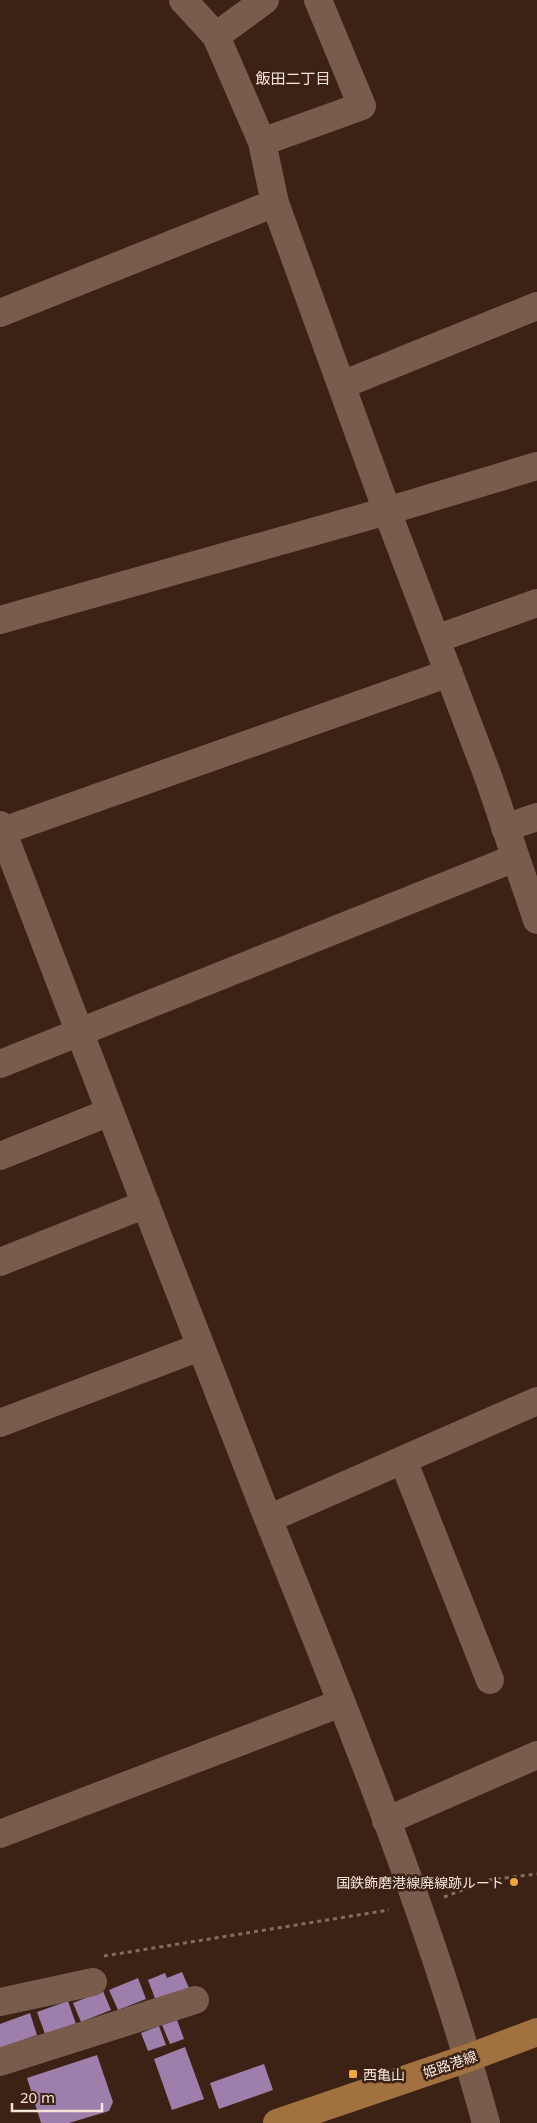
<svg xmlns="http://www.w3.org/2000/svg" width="537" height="2123" viewBox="0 0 537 2123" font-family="'Noto Sans','Noto Sans JP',sans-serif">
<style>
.building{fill:#9e7eaa}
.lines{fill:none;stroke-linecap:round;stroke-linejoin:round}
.path{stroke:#836d60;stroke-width:3;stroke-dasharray:4 4;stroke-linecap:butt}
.minor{stroke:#795c4c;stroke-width:28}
.major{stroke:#a1713f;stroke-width:28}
.poi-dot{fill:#f0a63e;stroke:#3b2214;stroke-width:2}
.labels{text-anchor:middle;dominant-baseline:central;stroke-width:5;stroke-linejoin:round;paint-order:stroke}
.poi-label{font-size:14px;fill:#f6e4db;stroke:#3b2214;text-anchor:end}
.street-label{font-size:14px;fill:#f6e4db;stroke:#3b2214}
.neighbourhood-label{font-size:15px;fill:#f6e4db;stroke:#3b2214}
</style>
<rect width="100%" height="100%" fill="#3b2214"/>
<path class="building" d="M182,1972L189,1988L156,2001L148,1980L165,1973L167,1978Z
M138,1978L146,1999L118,2010L109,1990Z
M103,1991L111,2010L81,2022L73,2003Z
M68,2001L76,2024L45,2034L37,2012Z
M30,2013L37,2035L0,2048V2024Z
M177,2020L184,2039L170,2044L162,2025Z
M159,2026L166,2045L148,2051L141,2033Z
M185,2047L204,2099L172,2110L154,2059Z
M97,2055L113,2102L109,2111L69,2123H41L27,2078Z
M264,2064L273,2090L219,2109L210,2083Z"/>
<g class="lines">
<path class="path" d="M444,1897L489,1880L537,1874
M104,1956L389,1910"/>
<path class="minor" d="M183,0L216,36L262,142L275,203L387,511L489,779L537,920
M216,36L265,0
M262,142L362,106L318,0
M0,313L275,203
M342,385L537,306
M0,620L387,511L537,466
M436,639L537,603
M0,825C86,1051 173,1276 261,1501C343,1705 428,1910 486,2123
M505,828L537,817
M0,832L449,673
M0,1064L515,858
M0,1156L110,1112
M0,1262L146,1204
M0,1423L200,1347
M403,1460L490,1680
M268,1519L537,1401
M386,1821L537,1755
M0,1834L341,1703
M0,2002L93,1982
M0,2062L195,2000"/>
<path class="major" d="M277,2123L468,2058L537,2032"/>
</g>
<g class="poi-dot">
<circle cx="514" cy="1882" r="5"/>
<rect x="348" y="2069" width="10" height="10" rx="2.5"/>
</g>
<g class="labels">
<g class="poi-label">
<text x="504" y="1882">国鉄飾磨港線廃線跡ルート</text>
<text x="363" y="2074" text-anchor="start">西亀山</text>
</g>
<g class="street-label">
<text transform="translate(450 2064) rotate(-19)">姫路港線</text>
</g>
<g class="neighbourhood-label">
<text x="293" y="78">飯田二丁目</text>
</g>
</g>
<path d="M12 2103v8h90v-8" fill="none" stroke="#f6e4db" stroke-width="2.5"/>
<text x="20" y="2103" font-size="15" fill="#f6e4db" stroke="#3b2214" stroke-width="4" paint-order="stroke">20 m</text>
</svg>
